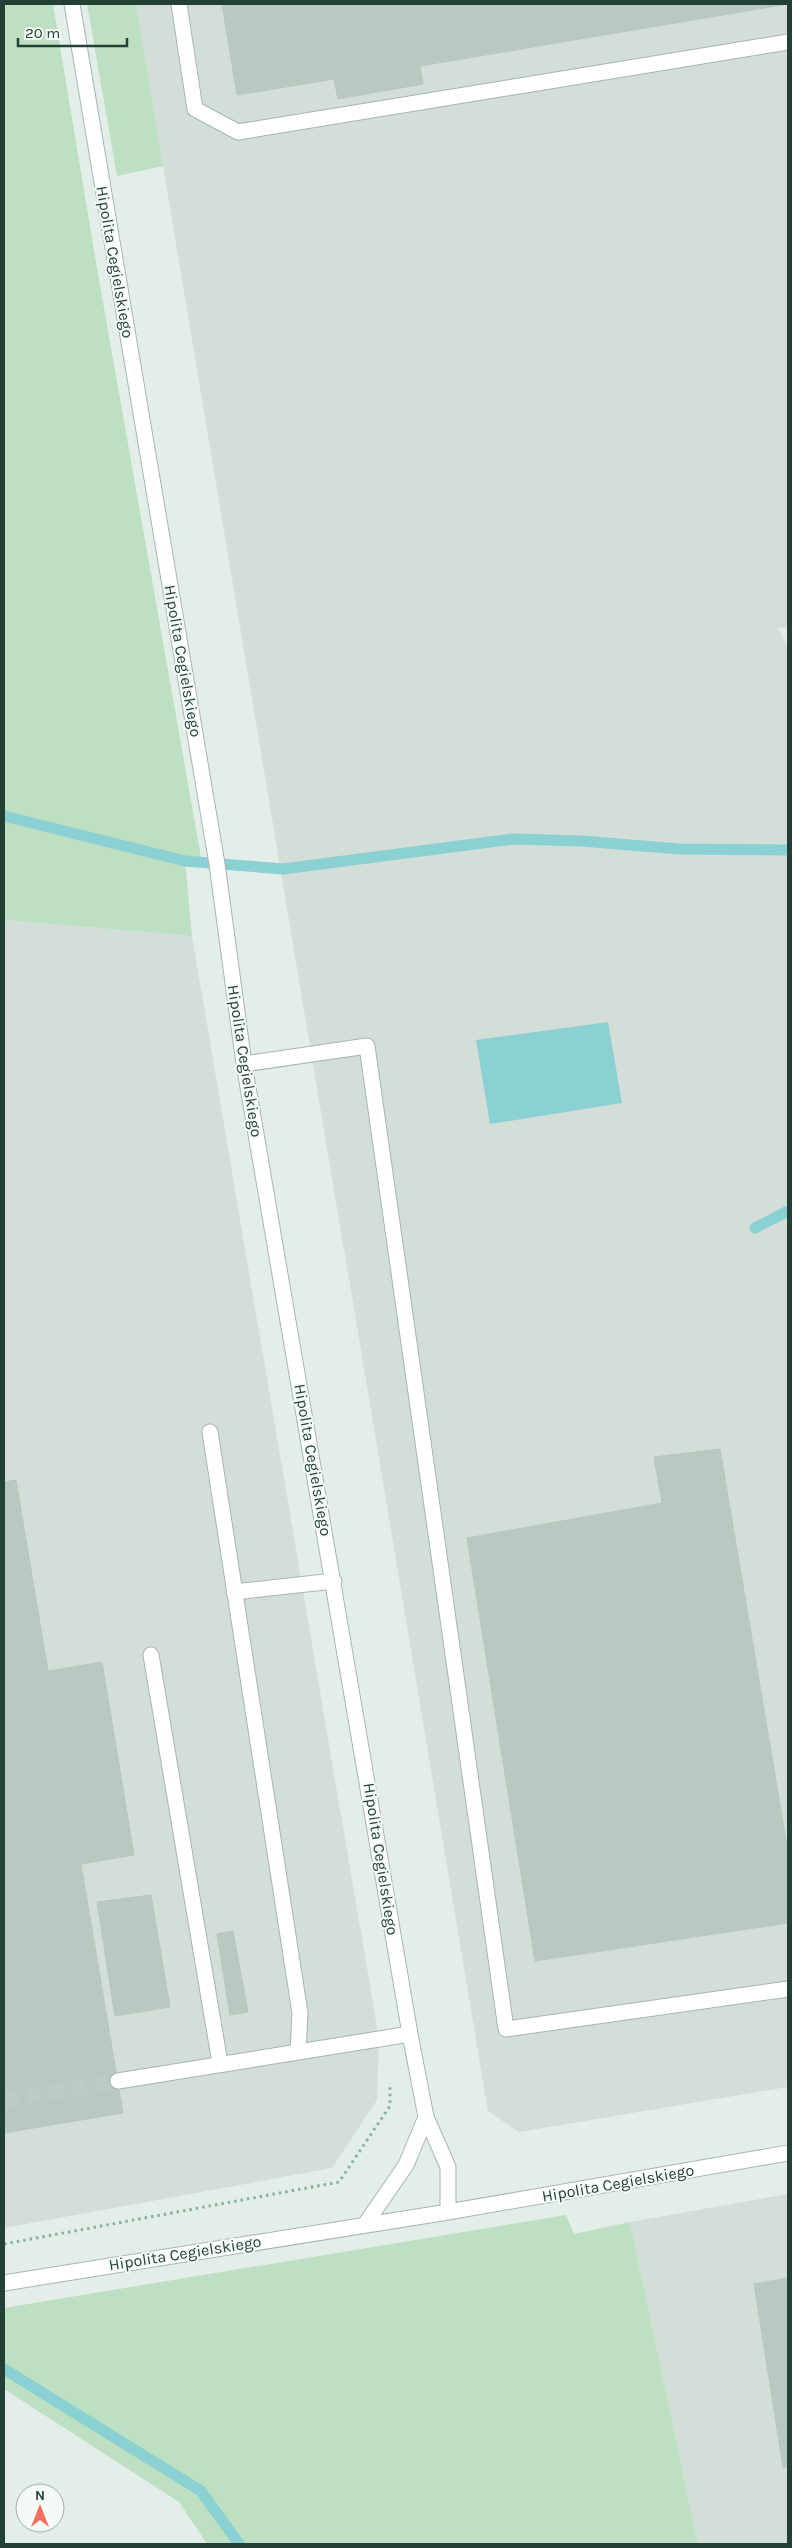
<svg xmlns="http://www.w3.org/2000/svg" width="792" height="2548" viewBox="0 0 792 2548" font-family="Karla,sans-serif">
<style>
.built{fill:#d2ded7}
.green{fill:#bddfc2}
.water{fill:#8bd0d3}
.lines{fill:none;stroke-linecap:round;stroke-linejoin:round}
.stream{stroke:#8bd0d3;stroke-width:11}
.building{fill:#b9c9c1;stroke:#b6c8be}
.minor-tunnel{stroke:#bdcbc4;stroke-width:15;stroke-dasharray:15 8;stroke-linecap:butt}
.minor-casing{stroke:#a6b6af;stroke-width:17}
.path{stroke:#84b29e;stroke-width:3;stroke-dasharray:2.5 4;stroke-linecap:butt}
.minor{stroke:#fff;stroke-width:15}
.labels{text-anchor:middle;dominant-baseline:central;stroke-width:4;stroke-linejoin:round;paint-order:stroke}
.street-label{font-size:16px;fill:#234035;stroke:#f5faf7}
</style>
<rect width="100%" height="100%" fill="#e4eee8"/>
<path class="built" d="M136,4H788V627L778,628L788,647V2087L519,2132L488,2111Z
M4,920L192,936L379,2039L377,2100L332,2168L4,2228Z
M788,2194V2544H698L630,2222Z"/>
<path class="green" d="M4,4H53L98,274L202,863L185,861L192,936L4,920Z
M87,4H136L163,166L117,176Z
M566,2215L574,2234L630,2222L698,2544H207L179,2502L4,2389V2308Z"/>
<path class="water" d="M608,1022L622,1103L490,1124L476,1040Z"/>
<g class="lines">
<path class="stream" d="M4,816L185,861L283,869L513,839L582,841L679,849L788,850
M755,1228L788,1211
M4,2369L201,2491L239,2544"/>
</g>
<path class="building" d="M222,4H788L420,66L423,84L338,99L334,79L237,95Z
M720,1449L788,1852V1923L535,1961L467,1538L662,1503L654,1457Z
M16,1480L48,1671L102,1662L134,1855L81,1864L123,2113L4,2133V1482Z
M151,1895L170,2007L115,2016L97,1902Z
M233,1931L248,2012L230,2015L217,1934Z
M788,2278V2467H783L754,2284Z"/>
<g class="lines">
<path class="minor-tunnel" d="M4,2100L118,2081"/>
<defs>
<path id="minor" d="M72,4L217,864L244,1064L410,2034L426,2117L448,2167V2212
M179,4L195,109L238,132L788,42
M244,1064L367,1046L506,2029L788,1989
M210,1432L300,2013L298,2052
M234,1592L334,1581
M151,1655L220,2063
M118,2081L410,2034
M366,2223L406,2165L426,2117
M4,2283L448,2212L788,2153"/>
</defs>
<use href="#minor" class="minor-casing"/>
<path class="path" d="M4,2244L339,2182L390,2106V2083"/>
<use href="#minor" class="minor"/>
</g>
<g class="labels">
<g class="street-label">
<text transform="translate(115 262) rotate(80)">Hipolita Cegielskiego</text>
<text transform="translate(183 661) rotate(80)">Hipolita Cegielskiego</text>
<text transform="translate(245 1061) rotate(81)">Hipolita Cegielskiego</text>
<text transform="translate(313 1460) rotate(80)">Hipolita Cegielskiego</text>
<text transform="translate(381 1859) rotate(81)">Hipolita Cegielskiego</text>
<text transform="translate(618 2183) rotate(-10)">Hipolita Cegielskiego</text>
<text transform="translate(185 2253) rotate(-9)">Hipolita Cegielskiego</text>
</g>
</g>
<rect width="792" height="2548" fill="none" stroke="#234035" stroke-width="10"/>
<g transform="translate(40 2508)"><circle r="24" fill="#f5faf7" stroke="#a1b0a9"/>
<path d="M0-4L9 19L0 12L-9 19Z" fill="#f4705c"/>
<text y="-8" font-size="14" font-weight="bold" text-anchor="middle" fill="#234035">N</text>
</g>
<path d="M18 38v8h109v-8" fill="none" stroke="#234035" stroke-width="2.5"/>
<text x="25" y="38" font-size="15" fill="#234035" stroke="#f5faf7" stroke-width="4" paint-order="stroke">20 m</text>
</svg>
